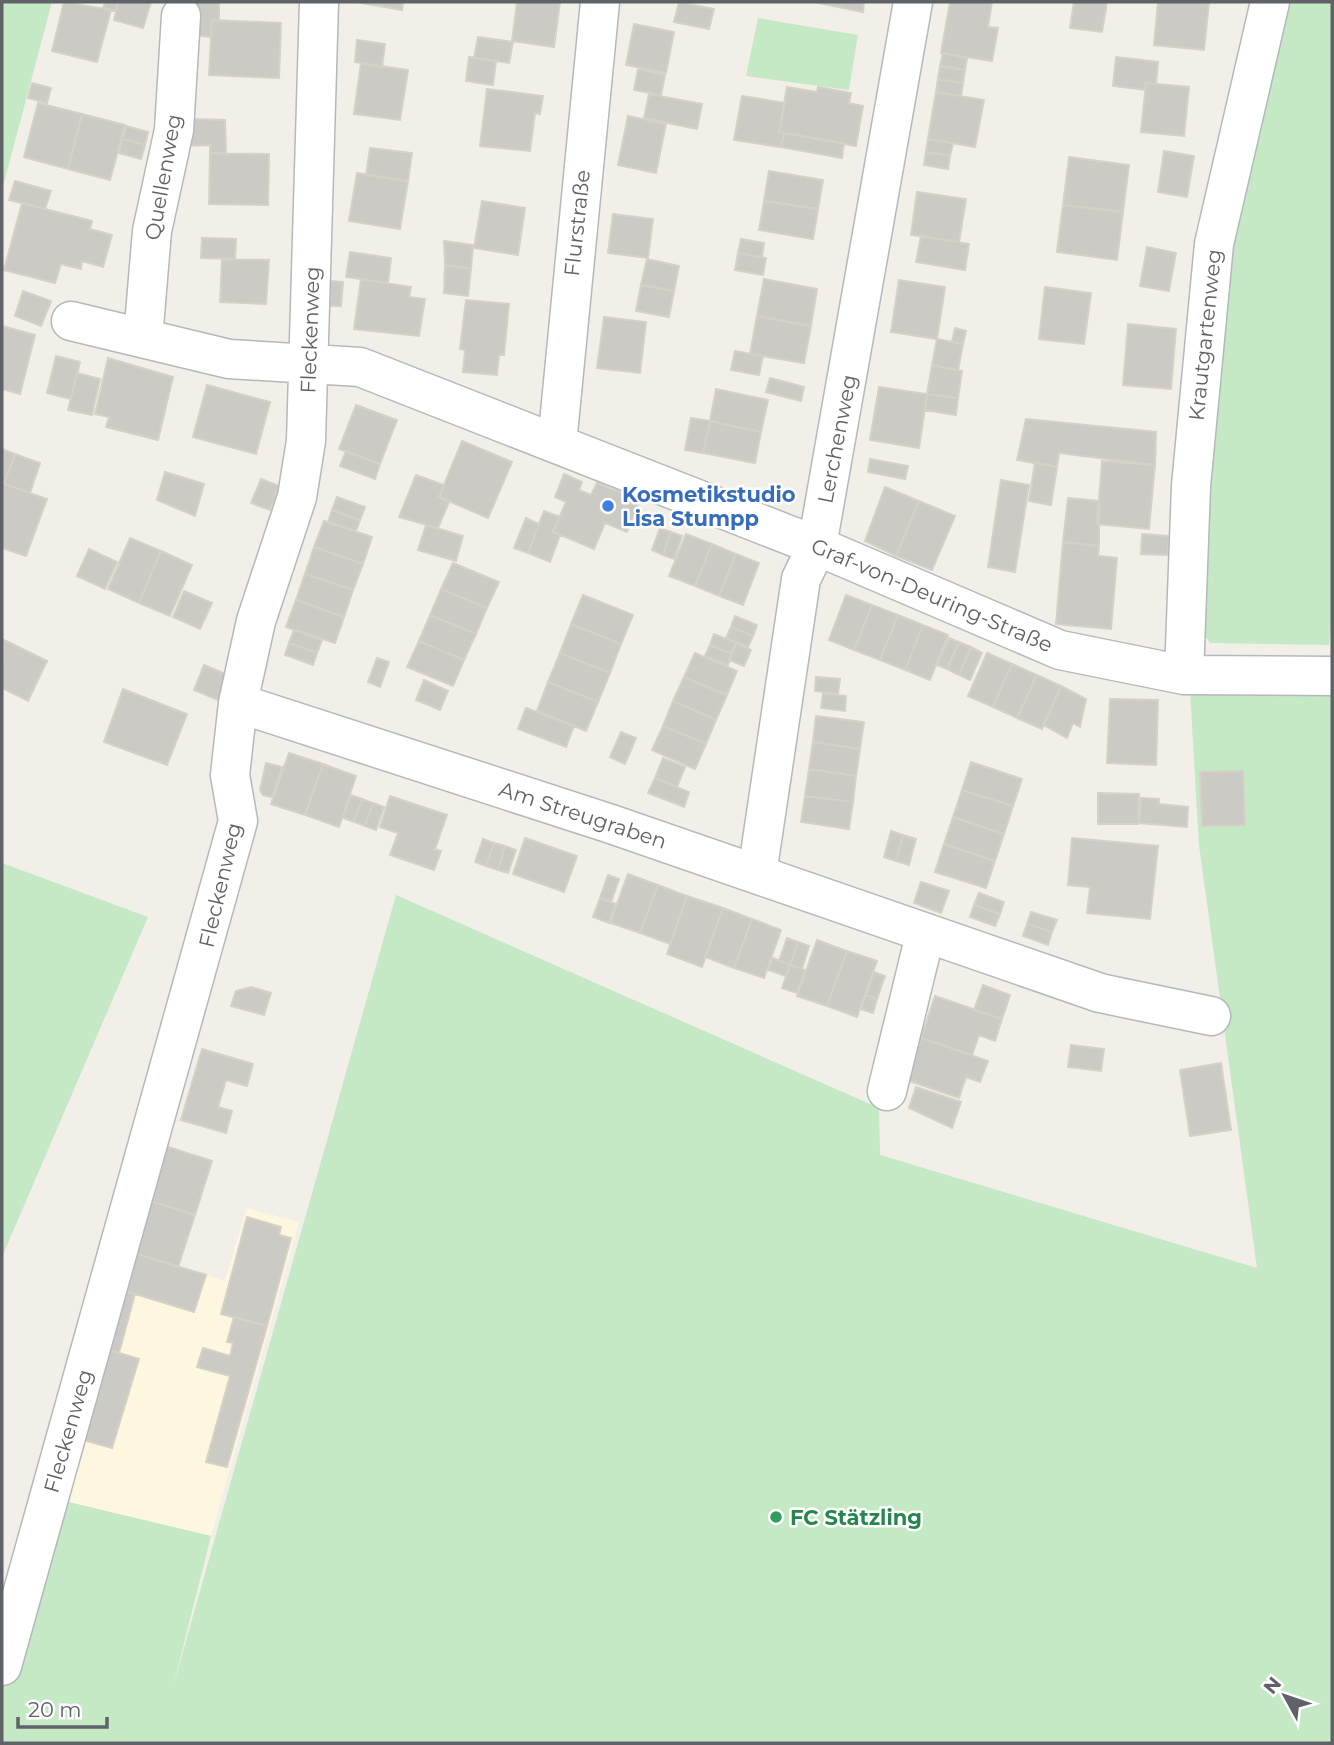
<svg xmlns="http://www.w3.org/2000/svg" width="1334" height="1745" viewBox="0 0 1334 1745" font-family="Montserrat,sans-serif">
<style>
.commercial{fill:#fef7e0}
.green{fill:#c5e8c5}
.building{fill:#cccac5;stroke:#d6d1c6;stroke-width:2}
.lines{fill:none;stroke-linecap:round;stroke-linejoin:round}
.minor-casing{stroke:#b5b8bc;stroke-width:41}
.minor{stroke:#fff;stroke-width:38}
.shop-dot{fill:#3f7fe0;stroke:#fff;stroke-width:2.5}
.leisure-dot{fill:#2e9e5b;stroke:#fff;stroke-width:2.5}
.labels{text-anchor:middle;dominant-baseline:central;stroke-width:5;stroke-linejoin:round;paint-order:stroke}
.street-label{font-size:21px;fill:#5f6368;stroke:#fff}
.shop-label{font-size:21px;font-weight:bold;fill:#366cbe;stroke:#fff;text-anchor:start}
.leisure-label{font-size:21px;font-weight:bold;fill:#27864d;stroke:#fff;text-anchor:start}
</style>
<rect width="100%" height="100%" fill="#f1efe8"/>
<path class="commercial" d="M247,1208L299,1222L211,1536L56,1499L127,1250L225,1281Z"/>
<path class="green" d="M2,2H52L2,190Z
M1284,2H1332V618L1329,645L1210,643L1200,629L1198,604L1231,211Z
M758,18L858,35L849,90L746,76Z
M1190,691L1332,695V1743H2V1681L56,1499L211,1536L173,1687L396,895L879,1108L880,1155L1257,1268L1199,845Z
M2,863L148,917L2,1257Z"/>
<path class="building" d="M64,2L111,10L97,62L52,51Z
M105,2H118L116,11L103,8Z
M118,2H151L143,28L114,20Z
M193,2H219V21L212,20L211,37L192,35Z
M356,2H403L402,10Z
M517,2H560L554,47L512,41Z
M679,2L714,9L709,29L674,22Z
M814,2H864L863,12Z
M950,2H992L988,27L998,28L992,61L941,53Z
M1074,2H1107L1102,32L1070,28Z
M1158,2H1209L1204,50L1154,45Z
M212,20L281,23L279,78L209,75Z
M634,24L674,32L666,73L626,65Z
M478,37L513,42L509,63L474,58Z
M357,40L385,44L382,67L355,62Z
M943,53L967,58L965,70L940,66Z
M469,57L496,61L493,85L466,81Z
M1116,57L1158,62L1156,84L1146,83L1145,90L1113,86Z
M361,63L408,70L400,120L354,114Z
M940,66L965,70L963,83L938,79Z
M638,69L665,75L661,95L634,90Z
M938,79L963,83L961,96L936,92Z
M32,83L51,88L47,103L28,98Z
M1146,83L1189,87L1184,136L1141,132Z
M787,87L817,92L818,87L851,93L849,103L863,106L856,146L779,132Z
M487,89L543,96L540,114L535,113L530,151L480,146Z
M936,92L984,100L975,147L928,139Z
M649,94L702,104L697,129L644,118Z
M742,96L785,103L779,132L784,133L781,147L734,140Z
M38,103L82,114L68,169L24,157Z
M82,114L125,125L110,180L68,169Z
M628,116L666,124L656,173L618,165Z
M190,119L225,120L226,153H210V145L183,146Z
M126,126L148,132L145,145L122,139Z
M784,133L844,143L842,158L781,147Z
M122,139L145,145L141,159L119,153Z
M928,139L953,143L950,156L926,152Z
M370,148L412,153L408,181L366,175Z
M1164,151L1194,156L1187,197L1158,192Z
M926,152L950,156L948,169L924,165Z
M210,153L269,154L268,205L209,204Z
M1069,157L1129,165L1123,212L1063,205Z
M769,171L823,180L818,209L764,201Z
M357,173L408,181L400,229L349,221Z
M15,181L51,191L45,209L9,200Z
M917,192L966,199L959,242L911,235Z
M482,201L525,208L518,255L474,248Z
M764,201L818,209L813,239L759,230Z
M22,203L92,221L90,229L112,235L103,267L82,261L81,269L61,264L55,283L4,270Z
M1063,205L1123,212L1117,260L1057,252Z
M613,214L653,219L648,258L608,253Z
M921,236L969,244L965,270L916,262Z
M202,238L236,239L235,259L201,258Z
M741,239L764,243L762,257L738,253Z
M444,241L473,245L471,269L445,265Z
M1147,247L1176,253L1169,291L1140,286Z
M350,252L391,258L388,283L346,277Z
M738,253L766,258L763,275L735,270Z
M222,259L269,260L266,304L220,302Z
M647,259L679,266L674,291L641,285Z
M445,265L471,269L468,296L444,293Z
M361,279L411,287L409,297L425,299L419,336L354,329Z
M764,279L817,289L811,326L757,316Z
M899,280L945,287L937,339L891,332Z
M330,281L343,282L341,306H329Z
M641,285L674,291L669,317L636,311Z
M1045,287L1091,293L1084,344L1039,339Z
M23,291L51,301L41,326L15,316Z
M466,300L509,304L504,355H499L497,375L463,372L465,350L460,349Z
M757,316L811,326L804,363L750,354Z
M604,317L646,322L640,373L597,368Z
M1128,324L1176,329L1171,389L1123,385Z
M2,326L35,335L20,394L2,389Z
M955,328L966,331L963,344L952,342Z
M937,339L963,344L958,370L932,365Z
M735,351L763,356L759,375L731,370Z
M56,356L80,362L71,399L47,393Z
M108,358L173,377L158,440L106,427L109,417L95,414Z
M932,365L962,371L958,398L927,394Z
M77,373L100,379L92,415L68,410Z
M770,378L804,387L801,401L766,392Z
M207,385L270,402L256,454L193,437Z
M879,387L927,394L919,448L870,440Z
M716,389L768,400L761,432L710,421Z
M927,394L958,398L956,415L925,410Z
M356,405L397,420L380,464L339,449Z
M691,418L710,421L703,453L685,450Z
M1026,419L1156,432L1155,465L1059,453L1057,467L1017,460Z
M710,421L761,432L755,463L703,453Z
M462,441L512,462L488,518L439,497Z
M2,449L15,454L4,484L2,483Z
M346,451L380,464L375,479L340,466Z
M15,454L40,463L30,493L4,484Z
M870,459L908,466L905,479L868,472Z
M1102,461L1155,465L1149,529L1097,524Z
M1035,462L1057,467L1051,505L1029,501Z
M165,472L204,484L195,516L157,500Z
M564,474L582,482L579,490L591,495L597,483L640,500L627,532L605,523L594,549L553,532L566,502L555,497Z
M416,475L444,485L439,497L449,502L438,528L399,517Z
M261,479L279,486L270,510L251,503Z
M1001,480L1029,485L1015,572L988,567Z
M2,483L47,499L26,556L2,548Z
M885,487L919,501L896,556L865,541Z
M337,497L365,507L360,520L332,510Z
M1068,498L1099,501V546L1063,542Z
M919,501L955,516L932,570L896,556Z
M332,510L360,520L356,531L328,522Z
M544,511L560,517L553,532L560,535L550,562L528,553Z
M526,518L539,524L528,553L514,548Z
M324,521L372,537L363,564L314,547Z
M426,525L463,536L456,561L418,550Z
M660,528L671,532L663,555L652,550Z
M671,532L682,536L674,559L663,555Z
M686,534L712,544L695,586L669,576Z
M1142,534L1169,536L1168,555L1141,554Z
M130,538L161,551L139,603L108,589Z
M1063,542L1099,546L1098,556L1117,558L1111,629L1056,624Z
M712,544L736,554L719,596L695,586Z
M314,547L363,564L353,590L305,574Z
M89,549L117,562L105,589L77,576Z
M161,551L192,565L170,616L139,603Z
M736,554L759,563L743,605L719,596Z
M453,563L499,582L487,608L441,589Z
M305,574L353,590L344,617L296,600Z
M441,589L487,608L476,634L430,615Z
M184,591L212,603L200,629L173,617Z
M583,595L633,615L621,644L571,624Z
M846,595L872,605L854,650L829,640Z
M296,600L344,617L335,643L286,627Z
M872,605L898,615L880,660L854,650Z
M430,615L476,634L464,660L419,641Z
M898,615L923,625L905,670L880,660Z
M735,616L757,625L753,636L731,627Z
M571,624L621,644L610,673L560,653Z
M923,625L948,635L930,680L905,670Z
M731,627L753,636L748,647L726,638Z
M294,630L322,640L317,653L289,643Z
M714,634L736,643L732,654L710,645Z
M949,638L959,642L947,669L937,665Z
M4,640L47,661L28,701L2,688Z
M419,641L464,660L453,686L407,667Z
M959,642L971,647L959,675L947,669Z
M289,643L317,653L313,665L285,655Z
M736,643L751,650L744,666L729,660Z
M710,645L732,654L728,665L705,656Z
M971,647L982,653L970,680L959,675Z
M560,653L610,673L598,702L548,682Z
M695,653L737,671L727,695L684,677Z
M987,653L1012,664L993,707L968,696Z
M377,658L389,662L380,687L368,682Z
M1012,664L1037,675L1017,718L993,707Z
M204,665L228,675L218,700L194,690Z
M1037,675L1061,686L1042,729L1017,718Z
M684,677L727,695L716,720L673,701Z
M816,677L840,679L838,694L815,691Z
M424,680L448,691L440,710L416,700Z
M548,682L598,702L586,731L537,711Z
M1061,686L1086,699L1080,727L1073,723L1067,738L1044,725Z
M123,689L187,714L167,765L104,742Z
M823,693L846,696L845,711L821,708Z
M1110,699L1158,700L1156,765L1107,763Z
M673,701L716,720L706,744L663,726Z
M526,708L574,726L566,747L518,729Z
M816,716L864,722L860,749L813,742Z
M663,726L706,744L695,769L652,750Z
M621,732L636,738L625,764L610,757Z
M813,742L860,749L856,776L809,769Z
M289,753L323,764L305,815L271,804Z
M663,758L685,767L677,787L655,778Z
M971,762L1022,779L1013,806L962,790Z
M266,763L282,767L272,797L263,795L260,790Z
M323,764L356,776L339,827L305,815Z
M809,769L856,776L853,802L805,796Z
M1243,771L1245,825L1202,826L1200,772Z
M655,778L689,792L684,807L648,793Z
M962,790L1013,806L1004,834L953,817Z
M1098,793L1139,794L1138,824H1098Z
M351,795L362,799L354,822L343,818Z
M390,796L447,815L435,849L441,851L434,870L390,855L398,833L380,827Z
M805,796L853,802L849,829L801,822Z
M1141,798L1159,799V804L1188,807L1187,827L1139,823Z
M362,799L373,803L365,826L354,822Z
M373,803L384,807L376,830L365,826Z
M953,817L1004,834L995,861L944,844Z
M891,831L903,835L896,861L884,857Z
M903,835L916,839L909,865L896,861Z
M525,838L577,856L564,892L513,874Z
M1072,838L1158,846L1150,919L1087,913L1090,887L1068,885Z
M483,839L494,843L486,866L475,862Z
M494,843L505,846L498,870L486,866Z
M944,844L995,861L986,888L935,872Z
M505,846L516,850L508,873L498,870Z
M628,874L658,885L640,933L610,923Z
M608,875L619,879L611,902L600,898Z
M921,882L949,891L941,913L914,903Z
M658,885L687,896L670,944L640,933Z
M979,893L1004,902L1000,914L974,905Z
M687,896L723,908L702,967L667,954Z
M600,898L616,904L609,923L593,917Z
M974,905L1000,914L995,926L970,917Z
M723,908L752,919L734,968L705,957Z
M1031,912L1057,920L1052,932L1027,924Z
M752,919L781,930L764,978L734,968Z
M1027,924L1052,932L1048,945L1023,936Z
M787,938L798,942L790,965L779,961Z
M817,940L847,951L827,1006L797,996Z
M798,942L809,946L802,969L790,965Z
M847,951L877,961L857,1017L827,1006Z
M773,958L790,965L786,976L768,970Z
M790,965L805,970L797,993L782,988Z
M874,972L885,976L877,999L866,995Z
M983,985L1010,995L1002,1019L974,1010Z
M251,987L271,993L264,1015L231,1006L236,991Z
M866,995L877,999L873,1013L861,1009Z
M935,996L1002,1019L995,1041L979,1035L972,1055L921,1038Z
M921,1038L988,1061L980,1082L966,1077L959,1098L906,1080Z
M1071,1045L1104,1049L1101,1071L1068,1067Z
M202,1049L253,1064L247,1086L226,1080L218,1107L232,1111L226,1133L181,1120Z
M1221,1063L1231,1130L1190,1136L1180,1070Z
M916,1087L961,1102L952,1128L909,1108Z
M165,1146L212,1161L195,1215L147,1200Z
M147,1200L195,1215L178,1267L131,1252Z
M247,1217L281,1227L279,1235L291,1238L267,1326L221,1314Z
M131,1252L206,1275L194,1312L119,1289Z
M119,1289L135,1294L119,1353L103,1348Z
M234,1317L267,1326L227,1467L206,1462L230,1376L197,1367L203,1348L230,1356L233,1343L227,1342Z
M106,1349L139,1359L112,1448L80,1439Z"/>
<g class="lines">
<defs>
<path id="minor" d="M71,321L229,359L360,367L817,546L1060,650L1184,675L1332,676
M143,338L152,231L174,130L181,16
M557,444L600,2
M1184,675L1191,486L1214,244L1270,2
M238,703L611,824L1100,993L1211,1016
M757,874L801,579L817,546L913,2
M887,1091L925,935
M2,1666L238,821L230,775L238,703L256,621L297,497L306,441L319,2"/>
</defs>
<use href="#minor" class="minor-casing"/>
<use href="#minor" class="minor"/>
</g>
<circle class="shop-dot" cx="608" cy="506" r="7"/>
<circle class="leisure-dot" cx="776" cy="1517" r="7"/>
<g class="labels">
<g class="street-label">
<text transform="translate(163 177) rotate(-80)">Quellenweg</text>
<text transform="translate(577 223) rotate(-84)">Flurstraße</text>
<text transform="translate(310 330) rotate(-88)">Fleckenweg</text>
<text transform="translate(1205 335) rotate(-84)">Krautgartenweg</text>
<text transform="translate(837 439) rotate(-79)">Lerchenweg</text>
<text transform="translate(932 595) rotate(23)">Graf-von-Deuring-Straße</text>
<text transform="translate(583 815) rotate(18)">Am Streugraben</text>
<text transform="translate(220 885) rotate(-77)">Fleckenweg</text>
<text transform="translate(68 1431) rotate(-74)">Fleckenweg</text>
</g>
<g class="shop-label">
<text x="622" y="494">Kosmetikstudio<tspan x="622" dy="24">Lisa Stumpp</tspan></text>
</g>
<g class="leisure-label">
<text x="790" y="1517">FC Stätzling</text>
</g>
</g>
<rect width="1334" height="1745" fill="none" stroke="#5f6368" stroke-width="7"/>
<g transform="translate(1285 1696) rotate(310)" stroke="#ffffff" stroke-width="5" paint-order="stroke">
<path d="M0-5L12 26L0 18L-12 26Z" fill="#5f6368"/>
<text y="-10" font-size="19" font-weight="bold" text-anchor="middle" fill="#5f6368">N</text>
</g>
<path d="M18 1717v10h89v-10" fill="none" stroke="#5f6368" stroke-width="3.5"/>
<text x="28" y="1717" font-size="21" fill="#5f6368" stroke="#ffffff" stroke-width="5" paint-order="stroke">20 m</text>
</svg>
